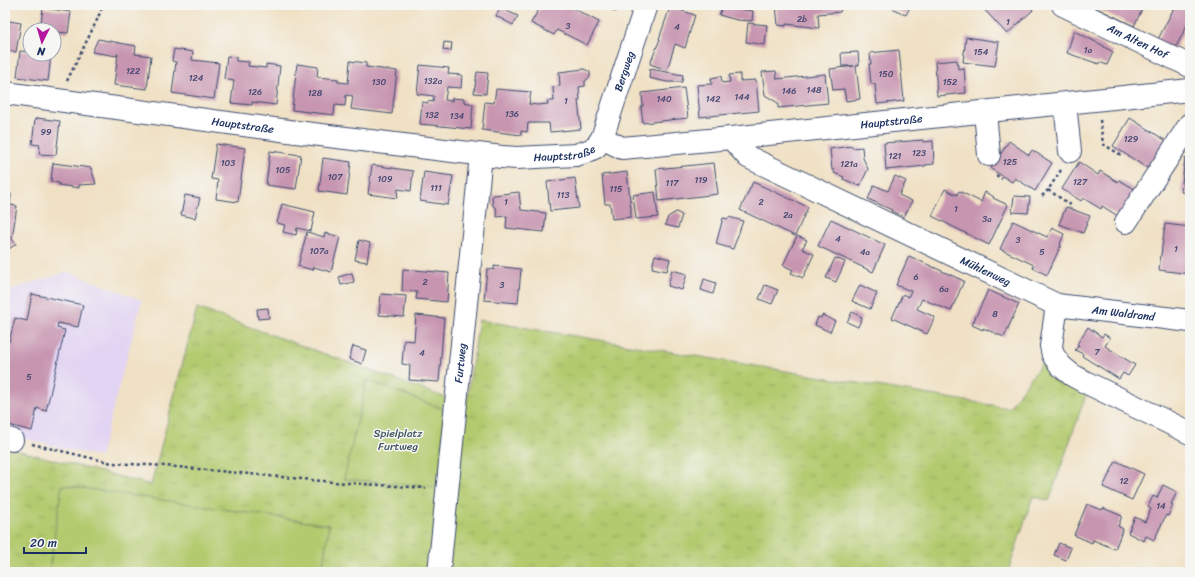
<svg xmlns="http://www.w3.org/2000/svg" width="1195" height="577" viewBox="0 0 1195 577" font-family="Sriracha,sans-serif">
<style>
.built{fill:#e2d4f3}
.grass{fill:url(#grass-tufts);stroke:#677c66}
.park{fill:#b3ca6e;stroke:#677c66}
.building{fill:#c795b0}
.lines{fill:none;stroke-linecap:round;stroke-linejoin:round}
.minor-casing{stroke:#3b4a6d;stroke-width:24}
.path{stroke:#3b4a6d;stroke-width:2.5;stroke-dasharray:3 3;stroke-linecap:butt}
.minor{stroke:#fff;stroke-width:22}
.labels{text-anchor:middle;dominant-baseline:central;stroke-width:3;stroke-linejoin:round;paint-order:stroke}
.number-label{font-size:9px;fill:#464872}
.street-label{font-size:11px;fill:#1b2f5e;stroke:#f6f6f2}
.park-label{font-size:11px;fill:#415662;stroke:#f6f6f2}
</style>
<defs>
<pattern id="grass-tufts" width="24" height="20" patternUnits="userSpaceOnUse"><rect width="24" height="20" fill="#b3ca6e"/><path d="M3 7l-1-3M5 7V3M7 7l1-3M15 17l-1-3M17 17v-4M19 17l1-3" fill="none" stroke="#99ae62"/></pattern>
</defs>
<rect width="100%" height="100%" fill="#f6f6f2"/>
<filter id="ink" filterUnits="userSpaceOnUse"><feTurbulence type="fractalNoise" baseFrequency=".025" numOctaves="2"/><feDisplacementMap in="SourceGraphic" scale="8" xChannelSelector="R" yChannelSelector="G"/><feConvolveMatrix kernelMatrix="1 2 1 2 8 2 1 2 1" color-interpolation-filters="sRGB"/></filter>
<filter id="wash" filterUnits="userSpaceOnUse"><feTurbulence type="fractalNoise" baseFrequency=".012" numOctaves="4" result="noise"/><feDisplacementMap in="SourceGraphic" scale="16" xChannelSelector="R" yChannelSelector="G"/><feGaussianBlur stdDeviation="0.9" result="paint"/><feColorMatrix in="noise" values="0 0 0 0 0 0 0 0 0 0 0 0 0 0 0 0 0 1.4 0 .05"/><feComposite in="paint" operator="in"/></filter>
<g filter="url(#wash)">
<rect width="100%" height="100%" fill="#f0e1c5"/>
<path class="built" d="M68,272L142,300L100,457L5,434V315L12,289Z"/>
<path class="grass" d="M197,308L466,405L479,320L1009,408L1041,364L1087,392L1049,501L1033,496L1008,572H5V447L151,485Z"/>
<path class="park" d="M367,380L445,410L439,487L344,479Z
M62,485L329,525L322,572H49Z"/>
<g id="blocks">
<path class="building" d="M541,5H567L599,22L587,45L557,30L554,35L531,23Z
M601,5H619L616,12Z
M723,5H740L739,9L753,11L752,21L737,20L719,15Z
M776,5H843L840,12L818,14L819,28L786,24V26L778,25Z
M886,5H911L906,15Z
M989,5H1029L1033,10L1007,34L984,9Z
M1090,5H1144L1134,26Z
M1177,5H1190V19L1173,53L1155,45L1173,10L1174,11Z
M670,7L695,15L685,48L675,44L667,70L650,64L660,39H659Z
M43,8L71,12L68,33L54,32V30H40Z
M500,8L518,16L513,25L496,16Z
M9,21L21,23L16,52L5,50V42Z
M748,23L767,25L765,45L746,42Z
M1074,31L1104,46V47L1113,52L1107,65L1099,62V64L1067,53Z
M966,37L999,42L995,66L963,62Z
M98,39L136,46L135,54L151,56L147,89L114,85L118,54H117V56L92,52Z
M444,42L452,43L451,51L443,50Z
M174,49L193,52L192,60L219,63L214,99L172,93L176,62L172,61Z
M899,50L904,101L877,104L875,84H871L869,64H871L870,53Z
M20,51L30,52V54L51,55L48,81L17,77Z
M858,52L859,65L856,66L860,99L846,101L844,89L833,90L830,69L854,66H842L841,53Z
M227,56L236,57V61L249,62L248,66L266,68V64L280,66L276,105L252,102V105L231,103L234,81L224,79Z
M957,60L958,69L964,68L966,93L937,96L935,62Z
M350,61L366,63V67L397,71L392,114L351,109L353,96L346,95L345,106L335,105L334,115L292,110L297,64L318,67L317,77L338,79V82L348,83Z
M420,65L449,68L448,74L462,75L461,88L447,87L445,100L452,101V98L464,99V102L473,104L471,129L420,124L422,102L428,103V101L433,102L434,96L417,94Z
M584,69L590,72V77L585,81V86L579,87L580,100H578L581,129L550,132L549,123H528L527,132L521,131V135L482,130L485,102L494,103L496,89L531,92L529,104L538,105L548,104L547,101H554L553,87L560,86L559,72Z
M650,69L683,75L682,82H667L649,78Z
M776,71L777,79L825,74L828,103L778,108V103L765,95L762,72Z
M477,72L488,73L486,94L474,93Z
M740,74V81L756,80L759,111L700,117L697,85L712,84L711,78L721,76L722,83L730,82L729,75Z
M684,88L688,118L643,123L641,107L643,106L642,93Z
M37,118L60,121L56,155L39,154L40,145L32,144L35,119H37Z
M1130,118L1171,144L1153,172L1113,146Z
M923,140V142L933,141L934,164L925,165V166L886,170L884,143Z
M1009,141L1029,155L1032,150L1052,163L1035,191L1015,178L1012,182L991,169Z
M216,144L245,148L238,202L216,199L218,180L211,179Z
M852,146V148L862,147L863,158L868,169L860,186L843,179L844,177L834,173V170H832L830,149Z
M270,151L301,155L296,189L266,185Z
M1189,155H1190V193L1181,192L1185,158L1188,159Z
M323,158L351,162L347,195L319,191Z
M1079,162L1098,175L1100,171L1118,182L1119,180L1138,191L1121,218L1102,206L1101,209L1083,198L1081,201L1062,189Z
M53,163L91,168L96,184L79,185V188L59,185V183L51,182Z
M714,163L718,194L659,201L656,169Z
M372,165L413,171L411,191L398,189L397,198L368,194Z
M424,172L453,176L448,205L420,201Z
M627,172L631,209V217L612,219L610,204H605L602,175Z
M895,176L906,181L899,195L912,201L904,217L891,211L892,210L868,199L874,185L888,191Z
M575,178L579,208L550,211L547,182Z
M753,182L808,207L795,236L740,210Z
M945,189L957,195L959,191L981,202L985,192L994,197L993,198L1008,205L989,245L932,216Z
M519,192L521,210L546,213L544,232L506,228L507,216L497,217L496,208L493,206L492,197L494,195Z
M655,192L658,217L636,219L633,195Z
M5,193L11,194L10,205L17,206L12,239L16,244L9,249L5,248Z
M185,195L200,198L195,218L181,215Z
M1014,196L1030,197L1028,213L1012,212Z
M282,204L315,212L311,231L297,228L296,235L283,232L285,225L277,223Z
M1066,207L1090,216L1083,233L1059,224Z
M676,212L682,215L678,228L665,225L668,217Z
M729,217L743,221L733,249L716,244L723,218L728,219Z
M831,219L885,245L873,272L818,246Z
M1013,221L1047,237L1052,228L1064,234L1060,244L1061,245L1047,275L1033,268L1034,265L1000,249Z
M1165,224L1190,227V274L1159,270Z
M307,232L324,237L325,233L340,237L331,272L314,267L313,270L298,266Z
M797,236L807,240L802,249L814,254L803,278L791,273L793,270L783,265Z
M359,240L370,243L367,262L355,260Z
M655,255L670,259L667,271L652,268Z
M909,256L964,281L951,311L922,299L917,309L935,317L927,334L892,318L903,294L908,297L911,291L896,285Z
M835,258L845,262L836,282L826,278Z
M494,266L521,269L518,303L484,300L487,269L494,270Z
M403,269L449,273L447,302L416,299L417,292L402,291Z
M672,270L687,274L682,290L668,286Z
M352,273L354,282L341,285L339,277Z
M704,279L716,283L713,294L701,290Z
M765,285L778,290L772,304L759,299Z
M860,285L877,293L870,309L852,301Z
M988,290L1019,304L1004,337L983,328V330L972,325Z
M32,294L83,305L78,327L58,323L57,328L65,330L46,411L37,408L32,431L5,424V346L6,341L9,342L15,318L27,321Z
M381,294L406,296L404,317L379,315Z
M268,308L269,318L258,319L257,309Z
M852,312L862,317L858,327L847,322Z
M416,315L444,318L439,382L409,380L410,365L402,364L404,340L414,341Z
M822,315L835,321L830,332L815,325L818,317L821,318Z
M1088,327L1102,337L1104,334L1110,338L1105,346L1135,365L1128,376L1123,373L1119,379L1082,356L1083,354L1075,350L1079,345L1077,344Z
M353,346L366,350L362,364L349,359Z
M1116,461L1144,474L1132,500L1103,487Z
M1163,485L1177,492L1171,504L1173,505L1168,516L1166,515L1154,540L1146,536L1144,541L1128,533L1135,517L1145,522L1151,509L1148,507L1153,496L1157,498Z
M1087,504L1102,510L1103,508L1122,516L1118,526L1123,529L1115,549L1093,540L1092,543L1074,535Z
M1059,543L1071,548L1066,560L1054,555Z"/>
</g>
</g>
<g filter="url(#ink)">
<use href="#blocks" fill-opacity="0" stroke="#3b4a6d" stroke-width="1"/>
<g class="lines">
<defs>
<g id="minor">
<path id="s1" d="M1063,5L1190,66"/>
<path id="s2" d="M5,93L296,132L502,157L517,158L576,155L588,151L596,147L602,138L646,5"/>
<path d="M1065,104L1070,151"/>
<path d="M985,112L989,155"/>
<path id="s3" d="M602,138L622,148L731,138L1190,90"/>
<path id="s4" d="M731,138L748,157L1057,305L1190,321"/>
<path d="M1126,222L1190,124"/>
<path d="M1057,305L1051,346L1053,355L1061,366L1072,375L1083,381L1190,433"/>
<path d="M5,438L12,440"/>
<path id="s5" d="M439,572L481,155"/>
</g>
</defs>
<use href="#minor" class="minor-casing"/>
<path class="path" d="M744,6V5
M67,81L97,20L103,5
M1100,120L1103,144L1121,155
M1061,170L1048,190L1071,205
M996,175L1002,179
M1042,196L1048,190
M32,444L112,463L166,466L333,482L426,488"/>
<use href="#minor" class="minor"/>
</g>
</g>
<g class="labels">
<g class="number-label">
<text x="802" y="19">2b</text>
<text x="1008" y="22">1</text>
<text x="568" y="26">3</text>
<text x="677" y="27">4</text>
<text x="1088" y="50">1a</text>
<text x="981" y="52">154</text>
<text x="133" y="71">122</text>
<text x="886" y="74">150</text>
<text x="196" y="78">124</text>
<text x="433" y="81">132a</text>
<text x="379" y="82">130</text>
<text x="950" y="82">152</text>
<text x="814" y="90">148</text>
<text x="789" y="91">146</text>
<text x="255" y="92">126</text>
<text x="315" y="93">128</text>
<text x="742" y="97">144</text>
<text x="664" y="99">140</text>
<text x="713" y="99">142</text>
<text x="566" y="101">1</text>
<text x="512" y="114">136</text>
<text x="432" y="115">132</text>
<text x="457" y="116">134</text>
<text x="46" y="132">99</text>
<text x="1131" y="139">129</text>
<text x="919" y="153">123</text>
<text x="895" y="156">121</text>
<text x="1010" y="162">125</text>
<text x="228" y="163">103</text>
<text x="849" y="164">121a</text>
<text x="283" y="170">105</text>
<text x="335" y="177">107</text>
<text x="385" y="179">109</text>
<text x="701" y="180">119</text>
<text x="1080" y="182">127</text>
<text x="672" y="183">117</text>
<text x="436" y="188">111</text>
<text x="616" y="189">115</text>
<text x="563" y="195">113</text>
<text x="506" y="202">1</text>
<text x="761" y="202">2</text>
<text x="956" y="209">1</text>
<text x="788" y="215">2a</text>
<text x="987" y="219">3a</text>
<text x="838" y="239">4</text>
<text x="1018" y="240">3</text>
<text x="1176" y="249">1</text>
<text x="319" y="251">107a</text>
<text x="865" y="252">4a</text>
<text x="1042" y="252">5</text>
<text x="916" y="277">6</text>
<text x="425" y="282">2</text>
<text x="502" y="285">3</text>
<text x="944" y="289">6a</text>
<text x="995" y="314">8</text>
<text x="1097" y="352">7</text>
<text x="422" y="353">4</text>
<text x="29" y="377">5</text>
<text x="1124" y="481">12</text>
<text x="1161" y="506">14</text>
</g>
<g class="street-label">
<text stroke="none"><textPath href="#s1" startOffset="83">Am Alten Hof</textPath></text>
<text stroke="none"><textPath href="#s2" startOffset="678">Bergweg</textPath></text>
<text stroke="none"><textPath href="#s3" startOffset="293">Hauptstraße</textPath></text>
<text stroke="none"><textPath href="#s2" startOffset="240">Hauptstraße</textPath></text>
<text stroke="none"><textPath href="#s2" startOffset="564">Hauptstraße</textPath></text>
<text stroke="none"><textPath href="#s4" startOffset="289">Mühlenweg</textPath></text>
<text stroke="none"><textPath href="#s4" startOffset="435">Am Waldrand</textPath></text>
<text stroke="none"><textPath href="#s5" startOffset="210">Furtweg</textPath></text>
</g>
<g class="park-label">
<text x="398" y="433">Spielplatz<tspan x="398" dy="13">Furtweg</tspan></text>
</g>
</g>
<rect width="1195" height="577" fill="none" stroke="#f6f6f2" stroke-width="20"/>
<g transform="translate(42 42) rotate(185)"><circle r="19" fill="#f6f6f2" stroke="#9ea6b7"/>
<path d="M0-3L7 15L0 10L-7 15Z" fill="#b5179e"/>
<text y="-6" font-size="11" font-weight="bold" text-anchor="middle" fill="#1b2f5e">N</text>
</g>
<path d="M24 547v6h62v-6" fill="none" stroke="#1b2f5e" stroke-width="2"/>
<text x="30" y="547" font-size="12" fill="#1b2f5e" stroke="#f6f6f2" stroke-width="3" paint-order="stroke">20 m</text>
</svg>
